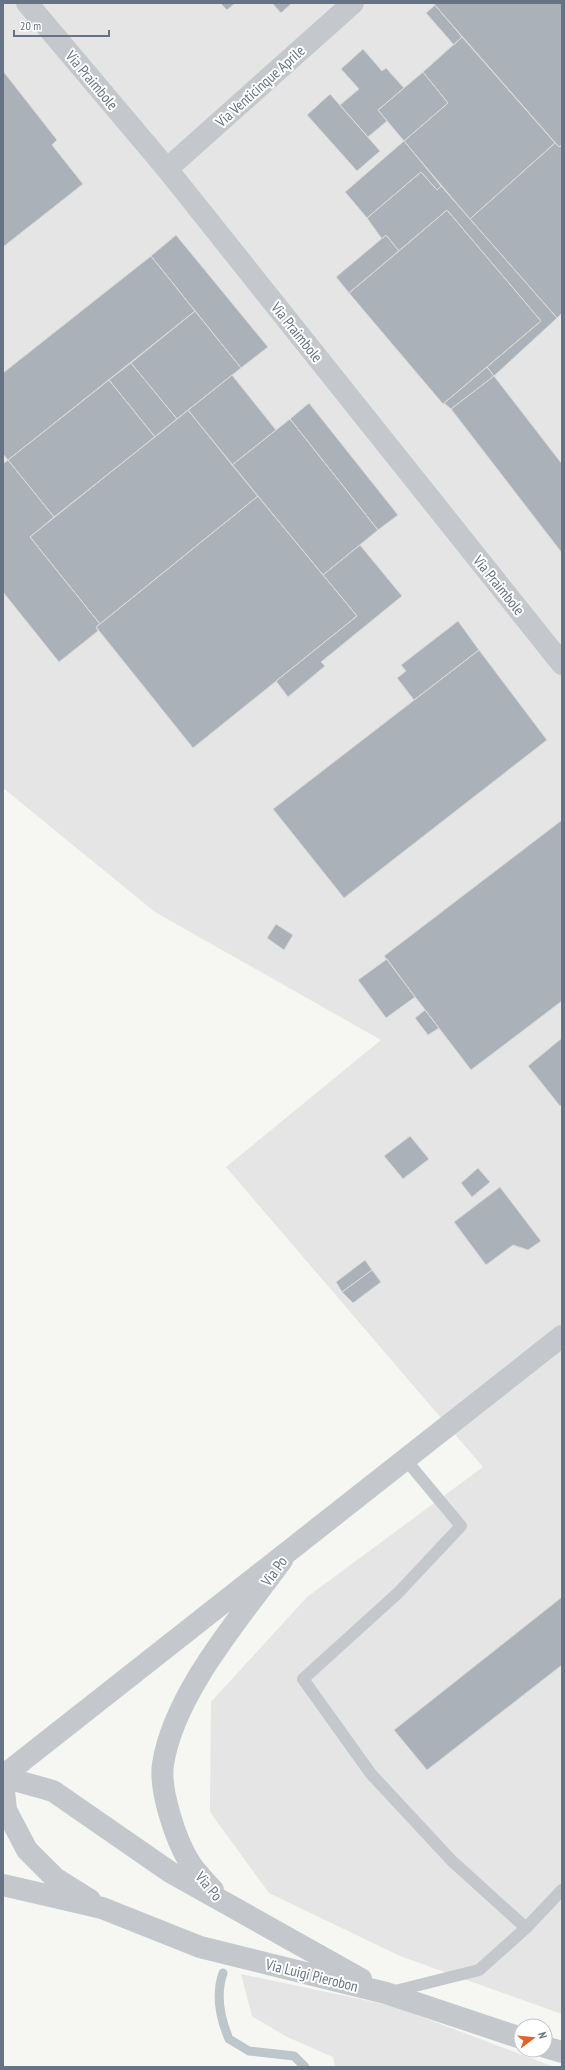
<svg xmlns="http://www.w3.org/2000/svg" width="565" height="2070" viewBox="0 0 565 2070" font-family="'PT Sans Narrow',sans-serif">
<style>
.built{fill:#e4e5e4}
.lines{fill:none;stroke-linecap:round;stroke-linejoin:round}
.stream{stroke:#bcc6cb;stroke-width:9}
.building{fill:#abb1b8;stroke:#d8d8d6}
.service{stroke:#c4c7cb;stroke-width:12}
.minor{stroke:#c4c7cb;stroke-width:22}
.tertiary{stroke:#c4c7cb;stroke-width:22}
.labels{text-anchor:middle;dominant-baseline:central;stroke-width:4;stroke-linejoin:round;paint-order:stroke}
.street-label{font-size:15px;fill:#657384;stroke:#fff}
</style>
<rect width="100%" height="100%" fill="#f6f6f3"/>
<path class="built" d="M3,3H562V2014L400,1956L269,1893L210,1812L211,1702L307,1597L483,1467L226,1167L381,1040L155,912L3,788Z
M241,1974L393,2006L554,2067H335L333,2057L285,2036L252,2016Z"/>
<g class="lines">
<path class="stream" d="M223,1973C215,1996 220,2018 229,2039L249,2051L294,2056L305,2067"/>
</g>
<path class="building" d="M220,3H235L227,10Z
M272,3H292L281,13Z
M433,3H562V145L559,147Z
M435,5L462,37L454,45L426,13Z
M462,37L555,143L470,219L404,141L448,103L423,72Z
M363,49L382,71L386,68L404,88L378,110L387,121L368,137L340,105L359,89L341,69Z
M3,71L57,140L52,145L83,184L3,247Z
M423,72L448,103L404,141L378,110Z
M330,94L380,151L357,171L307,115Z
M404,141L441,186L437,190L421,172L367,218L345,192Z
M555,143L559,147L562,145V313L557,318L470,219Z
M421,172L437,190L441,186L557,318L494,376L487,367L541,321L447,210L399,251L386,235L382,239L367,218Z
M447,210L541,321L443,404L349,293Z
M176,235L268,347L241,368L151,256Z
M386,235L399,251L349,293L336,277Z
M151,256L195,311L8,460L3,454V373Z
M195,311L241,368L177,419L131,363Z
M131,363L177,419L155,437L109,380Z
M487,367L494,376L451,409L444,403Z
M232,375L276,430L232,465L188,410Z
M494,376L562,464V553L451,409Z
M109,380L155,437L54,517L8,460Z
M309,403L398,515L378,530L290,419Z
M188,410L258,496L100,624L30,537Z
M290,419L378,530L323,575L232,465Z
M8,460L54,517L30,537L100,624L96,627L98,631L59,662L3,592V464Z
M258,496L357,616L193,748L96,627Z
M360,545L402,596L321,662L325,666L288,697L276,681L357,616L323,575Z
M458,621L479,650L414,700L397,678L406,671L401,665Z
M479,650L547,740L344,898L273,809Z
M562,820V1001L471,1070L384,956Z
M276,924L293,935L284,950L267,938Z
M387,959L415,997L386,1018L358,980Z
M425,1010L439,1028L428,1035L415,1018Z
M562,1038V1104L560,1106L528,1066Z
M410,1136L429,1159L403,1179L384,1156Z
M478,1168L490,1182L472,1197L461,1183Z
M500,1187L541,1241L528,1250L513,1245L486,1265L454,1222Z
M365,1260L372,1270L342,1292L336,1282Z
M372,1270L381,1282L353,1303L342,1292Z
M562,1597V1665L427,1770L394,1730Z"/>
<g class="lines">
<path class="service" d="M406,1460L461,1526L398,1593L303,1679L371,1774L452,1861L526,1928
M391,1992L479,1970L526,1928L562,1890"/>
<path class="minor" d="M27,3L167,169L562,664
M167,169L353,3
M3,1777L53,1791L170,1872L361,1979
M3,1781L6,1810L27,1850L55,1878L90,1900
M3,1885L102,1908L200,1947L386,1993L521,2038
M213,1890C206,1882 196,1873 190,1863C176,1841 159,1790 163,1764C174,1693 240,1618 282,1560
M545,2047L562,2052"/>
<path class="tertiary" d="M3,1776L562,1336"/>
</g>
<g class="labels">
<g class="street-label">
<text transform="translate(92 80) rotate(50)">Via Praimbole</text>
<text transform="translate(260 86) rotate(-42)">Via Venticinque Aprile</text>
<text transform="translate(297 332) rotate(51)">Via Praimbole</text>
<text transform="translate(499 585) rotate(51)">Via Praimbole</text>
<text transform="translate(274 1571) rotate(-54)">Via Po</text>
<text transform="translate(209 1886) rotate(50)">Via Po</text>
<text transform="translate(312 1975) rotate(14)">Via Luigi Pierobon</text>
</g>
</g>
<rect width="565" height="2070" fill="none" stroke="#657384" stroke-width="8"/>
<g transform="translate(533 2038) rotate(74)"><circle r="19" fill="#ffffff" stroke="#c1c7ce"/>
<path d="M0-3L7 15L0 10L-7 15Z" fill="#e26527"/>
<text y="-6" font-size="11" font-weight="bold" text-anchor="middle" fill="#657384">N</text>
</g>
<path d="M14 30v6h95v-6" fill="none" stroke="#657384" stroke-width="2"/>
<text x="20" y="30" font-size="12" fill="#657384" stroke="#ffffff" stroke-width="3" paint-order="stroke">20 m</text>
</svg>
